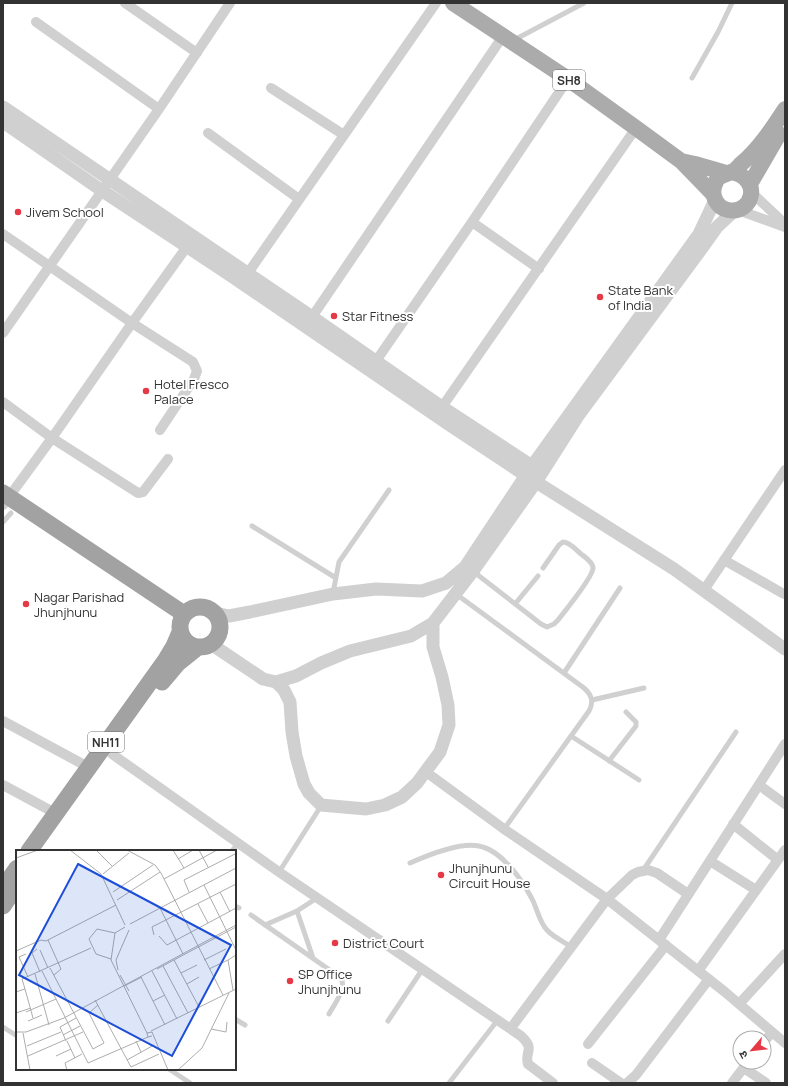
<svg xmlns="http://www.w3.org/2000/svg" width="788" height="1086" viewBox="0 0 788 1086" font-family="Manrope,'Noto Sans Devanagari',sans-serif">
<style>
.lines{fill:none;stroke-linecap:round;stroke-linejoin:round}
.service{stroke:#d0d0d0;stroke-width:5}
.minor{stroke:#d0d0d0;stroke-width:10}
.tertiary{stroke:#d0d0d0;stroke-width:13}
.primary{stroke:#ababab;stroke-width:16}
.trunk{stroke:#a2a2a2;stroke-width:17}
.poi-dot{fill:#e63946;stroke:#fff;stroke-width:1.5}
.labels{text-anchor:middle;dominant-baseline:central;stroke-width:4;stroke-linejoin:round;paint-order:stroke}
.shield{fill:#fff;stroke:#707070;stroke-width:1}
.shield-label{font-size:12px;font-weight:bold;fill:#333}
.poi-label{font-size:13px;fill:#333;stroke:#fff;text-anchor:start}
.inset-road{fill:none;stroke:#adadad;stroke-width:1}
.view{fill:#1d4ed8;fill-opacity:0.15;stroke:#1d4ed8;stroke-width:2}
.inset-edge{fill:none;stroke:#333;stroke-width:2}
</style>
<rect width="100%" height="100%" fill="#fff"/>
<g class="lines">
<path class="service" d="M514,40L584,3
M692,78L718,32L732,3
M3,522L11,513
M252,526L336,578
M474,572L541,624L547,627L554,624L558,620C565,611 593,577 593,568C593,562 585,557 581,554C576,550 570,542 563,542L559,545L543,568
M333,593L339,562L389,490
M456,594L584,688C592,695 594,702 589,711L504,829
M515,604L538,576
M564,673L620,588
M592,700L644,688
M571,736L639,780
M609,761L636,726V722L626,712
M232,851L238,843
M410,863C428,855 464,840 483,847C503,853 522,880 531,897C537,907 539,922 547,930C553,937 564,942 572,947
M644,869L736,732
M279,872L321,806
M235,906L239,908
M297,911L313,958
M251,915L341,978C347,988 334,1005 329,1014
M265,925L297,911L317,898
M235,1019L245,1025
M388,1021L422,970
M3,1027L17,1036
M169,1069L190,1083
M449,1083L497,1021"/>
<path class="minor" d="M125,3L197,53
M36,22L159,109
M271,88L344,135
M208,133L299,199
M751,192L785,224
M738,210L785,227
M472,222L539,269
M3,234L132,323L193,362L197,371L194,379L160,430
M248,273L436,3
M312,317L503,36
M3,333L159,109L230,3
M376,361L472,222L568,79
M3,402L52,438L138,493L143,492L168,459
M442,407L636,128
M3,505L52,438L132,323L191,241
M724,560L782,593L785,594
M704,590L785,470
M3,721L88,767
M112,754L279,872L521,1036C536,1050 524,1051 528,1064L553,1083
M426,772L504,829L607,899L725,992L785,1043
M3,785L55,813
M759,785L785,804
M733,824L778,860
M710,861L756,890
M659,940L785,744
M698,971L785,850
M739,1004L785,954
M511,1028L607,899L632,875L638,872L648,870L657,873L688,894
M764,1042L772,1032
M588,1044L666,945
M592,1063L621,1083
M744,1068L766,1083
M627,1083L636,1075L709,979
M732,1083L748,1062"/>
<path class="tertiary" d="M3,107L312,317L442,407L538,470
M3,122L101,190L230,275L448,424L525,475L674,569L785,649
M215,613L229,616L250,612L333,594L376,589L422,591L446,583L465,567L532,466L699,234L715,200
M211,644L263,679L276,682L296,676L321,663L350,651L411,636L433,623L473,571L536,482L578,416L705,244L717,227L734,211
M276,682L284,690L290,702L292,732L296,756L304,784L309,793L321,805L366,809L385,805L402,797L417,783L440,752L449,725L448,705L442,677L433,647V623"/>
<path class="primary" d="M453,3L568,79L636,128L681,161L713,194
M681,161L695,164L726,173
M731,172C763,178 753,215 728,210C717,208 710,195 715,184C718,175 724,176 731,172C735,171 738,167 741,164C759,149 772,129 785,109
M750,184L779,134"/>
<path class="trunk" d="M3,493L184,614
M180 627a20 20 0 1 1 40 0a20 20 0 1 1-40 0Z
M162,682L178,663L198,647
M29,851L165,661L174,646L180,632
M3,888L17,868
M3,906L17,885"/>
</g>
<g class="poi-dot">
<circle cx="18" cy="212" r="4"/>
<circle cx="600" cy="297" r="4"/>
<circle cx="334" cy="316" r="4"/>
<circle cx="146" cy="391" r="4"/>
<circle cx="26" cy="604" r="4"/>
<circle cx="441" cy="875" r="4"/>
<circle cx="335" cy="943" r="4"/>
<circle cx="290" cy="981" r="4"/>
</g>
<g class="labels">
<g class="shield">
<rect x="553" y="70" width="32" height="20" rx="3"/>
<rect x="88" y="732" width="36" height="20" rx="3"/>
</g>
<g class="shield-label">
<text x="569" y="80">SH8</text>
<text x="106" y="742">NH11</text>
</g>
<g class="poi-label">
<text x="26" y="212">Jivem School</text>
<text x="608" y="290">State Bank<tspan x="608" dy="15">of India</tspan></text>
<text x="342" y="316">Star Fitness</text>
<text x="154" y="384">Hotel Fresco<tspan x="154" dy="15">Palace</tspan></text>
<text x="34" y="597">Nagar Parishad<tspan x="34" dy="15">Jhunjhunu</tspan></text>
<text x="449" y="868">Jhunjhunu<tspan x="449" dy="15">Circuit House</tspan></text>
<text x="343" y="943">District Court</text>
<text x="298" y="974">SP Office<tspan x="298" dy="15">Jhunjhunu</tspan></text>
</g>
</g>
<g transform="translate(16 850)">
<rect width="220" height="220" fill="#fff"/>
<path class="inset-road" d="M54,0L85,24L109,75M80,0L96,16M111,0L139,15L145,23L207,145M157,0L168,18M183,0L192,17M0,8L22,0M162,9L177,0M87,24L113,3M148,29L201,0M188,35L220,100M97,42L137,15M173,42L168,30L219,4M204,42L214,62M101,50L144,22M182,54L192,73M144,58L167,104M114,74L220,18M109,77L99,83L95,110L131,183M138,85L136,77L220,34M143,86L151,95L220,58M32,90L45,119L38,125M21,99L16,103L24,122M24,100L32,118M0,101L25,90L30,91L100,55M10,104L3,107L12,127M95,109L80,104L73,89L81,79L99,83M158,110L183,157M188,110L210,99M147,116L172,163M34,118L77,199L88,193L73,163L82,155M141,119L220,77M193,119L212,110M102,120L100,110L113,80M26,121L72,213L132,187M136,121L161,169M165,123L181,115M19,124L33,175M104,125L113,141M125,127L149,175M171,134L183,127M108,136L126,127M9,139L17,168M217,140L212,110L220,105M0,142L9,139L6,129L75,98M79,150L115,217L143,204M137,151L149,145M10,162L40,149M0,163L15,158M12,171L26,165M195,179L210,182L211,172M135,181L220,139M0,182H10L48,168L220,75M7,183L14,220M47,185L64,176M136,186L132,187L131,183L136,182L152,220M50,191L44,177L60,168M51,191L59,208M120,191L125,202M11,196L45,182M12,206L67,182M40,206L55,199M111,210L138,195M51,220L49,213L66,204M162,220L186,198L213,143"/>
<path class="view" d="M62,14L215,95L156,206L3,125Z"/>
<rect width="220" height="220" class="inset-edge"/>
</g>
<rect width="788" height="1086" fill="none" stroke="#333333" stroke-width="8"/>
<g transform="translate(752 1050) rotate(242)"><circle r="19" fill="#ffffff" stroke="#adadad"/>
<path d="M0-3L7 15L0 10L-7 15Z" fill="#e63946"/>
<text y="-6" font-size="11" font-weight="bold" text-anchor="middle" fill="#333333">उ</text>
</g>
</svg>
